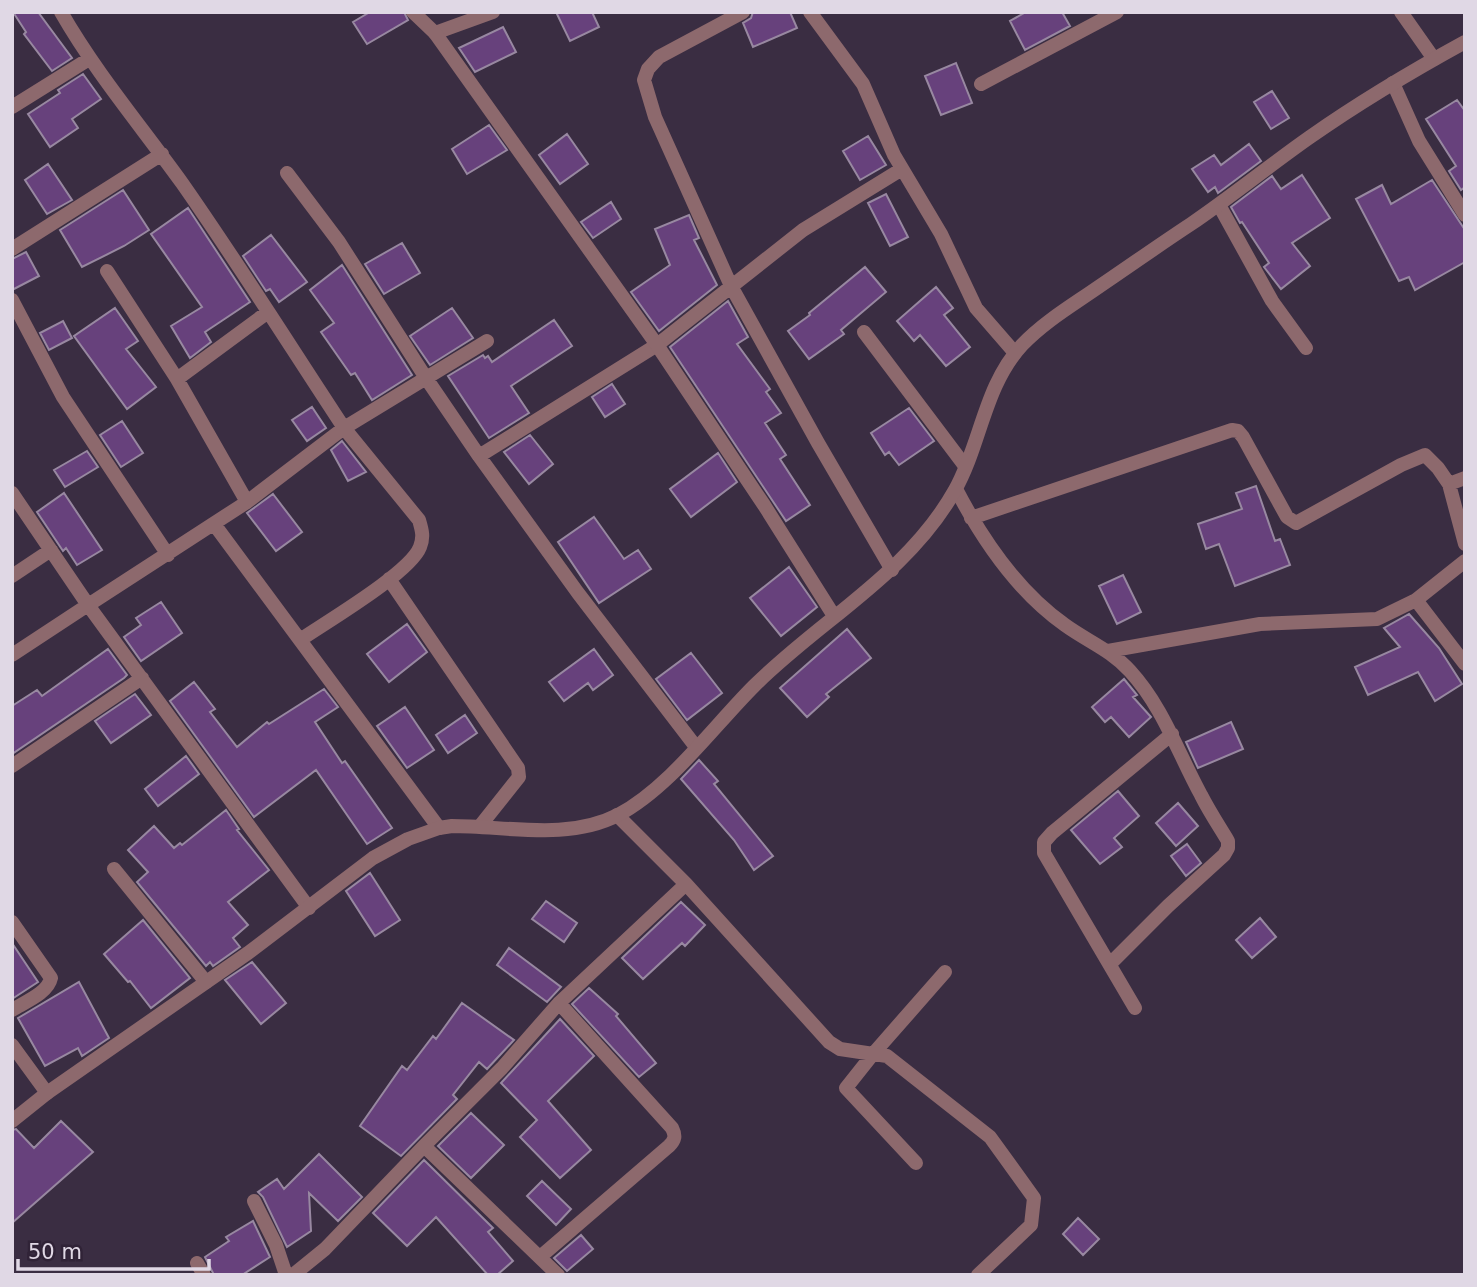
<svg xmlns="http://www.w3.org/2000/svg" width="1477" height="1287" viewBox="0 0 1477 1287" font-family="'DejaVu Sans',sans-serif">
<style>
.building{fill:#67417c;stroke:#9888a1;stroke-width:2}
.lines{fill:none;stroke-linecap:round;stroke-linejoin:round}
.minor{stroke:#8d696d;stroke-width:14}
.tertiary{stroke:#8d696d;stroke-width:14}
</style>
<rect width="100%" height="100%" fill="#3a2d42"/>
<path class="building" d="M13,12H38L72,58L52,71L24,34L26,32Z
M370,12H404L408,20L367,44L353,22Z
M556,12H592L599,27L570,41Z
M753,12H790L797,28L753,47L743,23L751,18Z
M1026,12H1062L1070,26L1025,50L1010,21Z
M503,27L516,52L475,72L459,48Z
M956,63L972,103L941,115L925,76Z
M83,74L101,99L72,119L78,128L50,147L28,114L60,93L58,90Z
M1272,91L1289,118L1271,129L1254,102Z
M1457,100L1465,111V187L1461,190L1449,171L1456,166L1426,119Z
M489,125L507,150L467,174L452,149Z
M567,134L588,164L560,184L539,155Z
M868,136L886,165L860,180L843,151Z
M1249,144L1261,161L1218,193L1215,187L1208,192L1192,169L1214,155L1221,165Z
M48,164L72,200L47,214L25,180Z
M1302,175L1330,218L1292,243L1310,266L1281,289L1264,267L1269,263L1242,222L1240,223L1231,207L1272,176L1281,189Z
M1432,180L1465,230V262L1415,290L1409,277L1399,281L1356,199L1382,185L1391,204Z
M123,190L149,230L124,246L82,267L60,230Z
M886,194L908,237L890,246L868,203Z
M611,202L621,219L593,238L581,222Z
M188,208L250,302L205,332L211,342L190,358L171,326L202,307L151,234Z
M689,215L699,238L694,240L717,285L659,331L631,292L670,265L655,229Z
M271,235L307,282L279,302L270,289L266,291L243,256Z
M402,243L420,273L384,294L365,264Z
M26,252L39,276L12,290V259Z
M342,265L412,375L372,400L355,373L351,375L321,332L334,323L310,290Z
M865,267L886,292L841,330L844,334L809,359L788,331L810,315L809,313Z
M936,287L953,308L944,315L970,347L946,366L920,335L914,341L897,321Z
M728,301L748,337L737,344L770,389L766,392L781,413L765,423L786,455L780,459L810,505L786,521L670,347Z
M115,308L138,341L126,349L156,387L127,409L74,336Z
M452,308L473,338L430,365L410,336Z
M554,320L572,346L511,386L529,413L489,438L448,376L483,355L485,358L488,356L492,362Z
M63,321L72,338L49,350L40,333Z
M612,384L625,404L605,417L592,397Z
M312,407L326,428L307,441L292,420Z
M909,408L934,441L899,465L889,452L885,455L871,433Z
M122,421L143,453L121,467L100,435Z
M530,435L553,464L529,484L504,452Z
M342,441L366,472L348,481L331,450Z
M87,451L98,467L65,487L54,470Z
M718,453L737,482L691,517L670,489Z
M1256,486L1275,541L1280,539L1290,565L1235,586L1219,544L1206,549L1198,524L1242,509L1236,493Z
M64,493L102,550L77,565L66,548L63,551L37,512Z
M273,494L302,532L276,551L247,513Z
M594,517L624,559L638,550L651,569L599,603L558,542Z
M789,567L817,607L781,636L750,598Z
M1123,575L1141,612L1117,624L1099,586Z
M161,602L182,633L141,661L124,637L141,625L136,618Z
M1409,614L1439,648L1462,684L1435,701L1418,672L1368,695L1355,667L1400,647L1384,628Z
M407,624L427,652L389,682L367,654Z
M847,629L871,658L826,694L829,697L807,717L780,688Z
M108,649L127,675L124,678L12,754V706L37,690L42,696Z
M594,649L613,675L593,690L588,683L564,701L549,682Z
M691,653L722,693L687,720L656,679Z
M1124,679L1137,695L1133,697L1151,717L1129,737L1111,717L1105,722L1092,707Z
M194,682L215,709L210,712L237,747L267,722L269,724L324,689L338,707L315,722L342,763L345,761L392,828L367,844L316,770L254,817L170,701Z
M135,694L151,715L111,743L95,721Z
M405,707L434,750L407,768L377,726Z
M465,715L477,733L448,753L436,735Z
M1231,722L1243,749L1198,768L1186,742Z
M186,756L199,774L158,806L145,789Z
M699,760L718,781L714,784L773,856L754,870L734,840L681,779Z
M1118,791L1139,816L1114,838L1122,847L1100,864L1071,830Z
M1178,803L1198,826L1176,846L1156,823Z
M226,810L239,829L237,830L269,870L228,902L248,925L233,938L240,947L213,966L210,962L206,966L137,882L148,872L128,850L154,826L174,848L180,843L182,845Z
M1187,844L1201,863L1186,876L1171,856Z
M370,873L400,920L375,936L346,891Z
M546,901L577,923L564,942L532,919Z
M681,902L705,925L685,946L682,943L643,979L622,958Z
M1260,918L1276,937L1252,958L1236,940Z
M143,920L190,978L151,1008L130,981L128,982L104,954Z
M12,943L38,982L12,999Z
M509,948L561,987L547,1002L497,965Z
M252,962L286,1003L261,1024L225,980Z
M79,982L109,1038L82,1056L78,1048L45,1066L18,1018Z
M589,988L618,1014L616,1016L656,1063L639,1077L572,1004Z
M462,1003L514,1040L487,1069L479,1062L453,1095L457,1099L401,1156L360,1126L402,1066L407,1070L433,1036L436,1039Z
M560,1019L594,1056L548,1101L591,1150L560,1178L520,1137L537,1120L501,1083Z
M471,1113L504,1145L471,1178L438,1146Z
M61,1121L93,1152L12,1223V1130L16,1129L34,1148Z
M319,1154L362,1197L338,1221L309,1193L311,1231L287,1247L263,1197L258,1192L277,1179L284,1189Z
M424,1160L493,1228L488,1232L513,1261L497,1275H488L436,1217L407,1246L373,1213Z
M542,1181L571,1209L556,1225L527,1196Z
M1078,1218L1099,1239L1083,1255L1063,1234Z
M253,1221L270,1257L242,1275H214L205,1257L229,1241L226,1237Z
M581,1235L593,1249L567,1271L554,1258Z"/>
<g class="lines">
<path class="minor" d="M61,12C96,73 141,126 182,183C238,263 290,346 344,428L247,502L88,605L309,908
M743,12L659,57L648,69L644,80L655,117L731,286L818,443L892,570
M810,12L863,84L894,155L941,234L976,308L1015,353
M1401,12L1434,59
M435,33L493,12
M1393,83L1419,141L1465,215
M981,84L1117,12
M12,107L89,59
M287,173L339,242L426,378L479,456L578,593L696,747
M1219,205L1272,301L1306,348
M12,249L162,154
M107,271L177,379L247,502
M12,300L63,397L168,555
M864,332L965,466
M177,379L268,312
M479,456L657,345L803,230L902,169
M1449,484L1465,544
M956,489C982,539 1018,592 1065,625C1087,641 1111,650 1130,671C1163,707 1178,753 1201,795C1209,811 1219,826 1228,841V848L1224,855L1168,906L1110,964
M12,493L88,605L12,655
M971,518L1232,430L1238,431L1243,437L1287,517L1296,523L1401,465L1425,455L1438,468L1449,484L1465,478
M214,524L439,828
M1465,561L1416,600L1465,664
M12,576L51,550
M389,579L518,768L519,777L480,826
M300,640C326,622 410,573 420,547C424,537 422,530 419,520L344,428L487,341
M1108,651L1260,624L1377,619L1416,600
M12,766L142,678
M617,815L686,884L829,1042L840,1049L887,1056L990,1137L1034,1198L1031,1225L978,1275
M114,869L206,982
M12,922L51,978C48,993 25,1002 12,1010
M1135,1008L1044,853V842L1052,833L1172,734
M12,1045L47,1093
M424,1146L558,1275
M916,1163L846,1088L873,1054L945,972
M254,1201L276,1245L286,1275
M540,1257L669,1146C675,1140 676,1136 672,1128L559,1003
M197,1263L204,1275
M293,1275L325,1249L424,1146L502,1068L559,1003L686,884"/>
<path class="tertiary" d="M413,12L435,33L657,345L764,505L834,616
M12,1121L47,1093L248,953L373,858L408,839L439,828L452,826C507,826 567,841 618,815C669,788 713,727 754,686C820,620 908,574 955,490C981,444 984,386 1022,345C1044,322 1071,306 1097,288C1128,267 1159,245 1191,224C1232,196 1270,165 1310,137C1360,102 1412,71 1465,42"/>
</g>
<rect width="1477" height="1287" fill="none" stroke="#e0d8e5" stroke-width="28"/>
<path d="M18 1259v10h191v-10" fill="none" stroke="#e0d8e5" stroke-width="3.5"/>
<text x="28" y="1259" font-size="21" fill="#e0d8e5" stroke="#302337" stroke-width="5" paint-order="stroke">50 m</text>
</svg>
